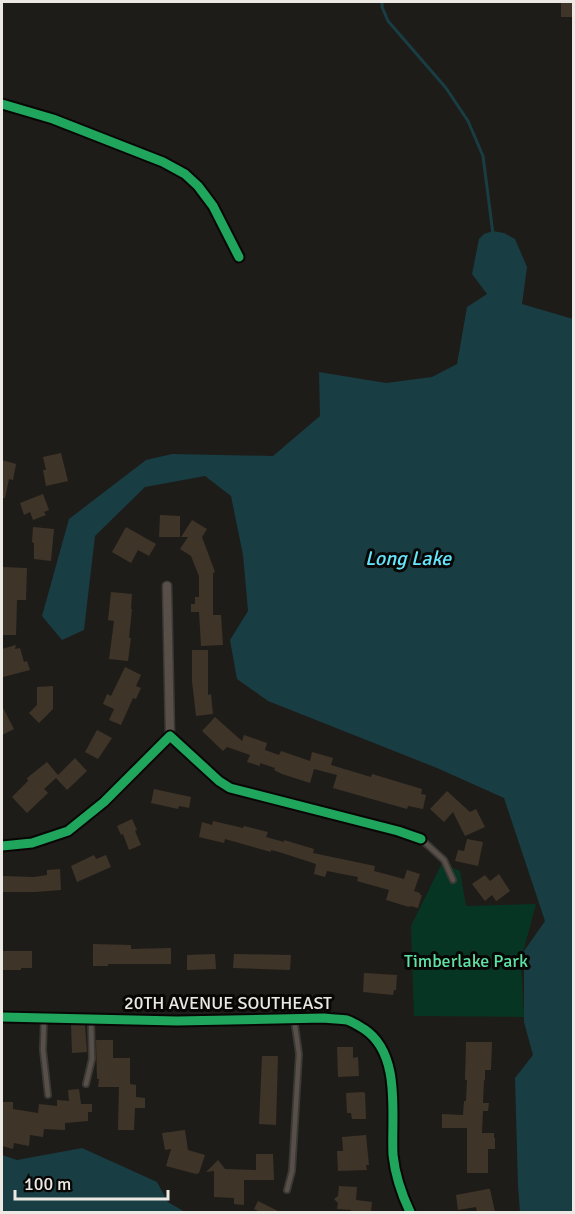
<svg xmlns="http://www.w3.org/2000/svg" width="575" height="1214" viewBox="0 0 575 1214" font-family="Signika,sans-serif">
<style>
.green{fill:#073523}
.water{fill:#183d43}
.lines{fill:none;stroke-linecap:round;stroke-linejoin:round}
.stream{stroke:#183d43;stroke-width:3}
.building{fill:#3f3428}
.service-casing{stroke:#3a3936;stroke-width:8}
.minor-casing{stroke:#3a3936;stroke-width:11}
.service{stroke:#584f48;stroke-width:4.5}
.minor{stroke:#584f48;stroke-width:8}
.cycleway-casing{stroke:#090705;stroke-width:13}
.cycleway{stroke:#20a55d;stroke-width:9}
.labels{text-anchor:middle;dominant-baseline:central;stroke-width:6;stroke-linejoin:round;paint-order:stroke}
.park-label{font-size:18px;fill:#5de3a5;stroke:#090705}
.street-label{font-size:18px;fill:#ece9e4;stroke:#090705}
.water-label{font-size:20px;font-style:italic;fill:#64e7fe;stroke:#090705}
</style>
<rect width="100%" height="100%" fill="#1e1c19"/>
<path class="green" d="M442,863L460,871L466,906L536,904L521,960L524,1017L414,1016L411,926Z"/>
<path class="water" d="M493,231L504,233L515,239L527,267L522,304L573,319V1212H520L518,1186L515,1078L533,1055L524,1022V951L545,921L504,798L437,768L268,701L237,679L230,640L248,611L243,555L231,496L205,476L145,487L95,536L84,630L62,640L42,616L69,519L146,460L172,454L273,456L320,416L319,372L386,383L432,377L457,364L467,307L487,294L472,274L479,239L484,234Z
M82,1148L157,1182L168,1202L185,1212H2V1155L17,1160Z"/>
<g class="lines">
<path class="stream" d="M382,2V7L388,21L446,88L468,121L483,156L493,234"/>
</g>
<path class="building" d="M561,2H573V17H561Z
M61,453L68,481L46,486L43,470H46L43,457Z
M2,460L16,464L13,480L9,479L5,498H2Z
M43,494L49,510L44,512L46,515L33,520L30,512L24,515L20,503Z
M160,515L180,516V537H159Z
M192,520L207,529L202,537L215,572L213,573V615H221L223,645L201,646L199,612H191V604H195V597H199V576L191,556L180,549L188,537H181Z
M33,527L54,529L51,561L34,559V543L32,542Z
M126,527L156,544L149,556L138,550L131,563L112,552Z
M2,567L27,568L26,600H17L16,635H2Z
M111,592L132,594L131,609H132L129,638H131L128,661L109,659L114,621L108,620Z
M16,645L15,649L20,648L24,662L27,661L30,670L3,677L2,671V649Z
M192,650H208V695L211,694L213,714L196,716L192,681Z
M125,667L141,675L136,686L141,688L136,699L133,698L121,725L109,720L114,709L103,704L107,694L111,696Z
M53,686V709L39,723L29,713L37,705V687Z
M2,706L14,729L2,735Z
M215,717L242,741L244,735L267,743L265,750L279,755L281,751L310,761L312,752L333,758L331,765L371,777L372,774L422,789L421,794L426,795L423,809L408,806L407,809L333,788L337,775L314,769L310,783L282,774L274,770L275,768L260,763V766L247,762L250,755L227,747L223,751L202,731Z
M97,730L112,738L98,759L85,752Z
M75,758L87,771L67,790L56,778L44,789L48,793L27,813L12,797L28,781L27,778L47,762L58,775Z
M154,789L191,797L189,808L179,806L178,809L151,803Z
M447,791L470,812L476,809L485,827L465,836L453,812L444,822L430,809Z
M132,819L137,830L135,831L141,845L129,850L123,834L121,835L117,826Z
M213,821L243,828L244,826L268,832L266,837L284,842V840L314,849L313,853L375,866L374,871L393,876L404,879L407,870L420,874L414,891L420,893V895H422L418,908L410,906L409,907L386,900L389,890L357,881L358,877L327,871L325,877L314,874L316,864L279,852L271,850V852L225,839L224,843L199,837L202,822L212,825Z
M467,839L483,842L478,866L455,861L458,850L464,851Z
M94,855L96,859L106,855L111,867L77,882L71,866Z
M60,869L61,890L35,892H2V876L34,877L47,875V870Z
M499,874L510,891L498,900L496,901L492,895L485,901L472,884L485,875L490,881Z
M93,944L131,945V949L171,948V964H108V966H93Z
M2,951H32V968H21V970H2Z
M215,954L216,969L187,970V955Z
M234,954L291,955L290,970L233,968Z
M364,973L397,975L396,990H394L393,995L363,992Z
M71,1025H85L87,1052L72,1053Z
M96,1040H113V1058H130V1084L136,1085V1097L145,1098V1108H135L134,1130H118L119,1087H98L99,1079H97Z
M466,1042H492L491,1070H485V1080H484L483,1103H489L488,1111H483L482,1133H494V1138H495V1149H488V1173H467V1128H442V1114L463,1115L464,1101H466L467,1080H465Z
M337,1047H353V1058L358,1057L359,1076L338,1077Z
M262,1056H278L276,1125L259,1124Z
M79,1089L81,1104H92V1112H88V1121L65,1123V1130L44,1129L43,1137L30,1135L29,1146L14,1143L13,1149L2,1146V1125L3,1114L2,1113V1102H13V1109L38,1113L39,1104L57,1106V1100L69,1101L68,1090Z
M363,1092L365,1093L366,1119H352L351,1113H347L346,1093Z
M185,1130L188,1150L205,1155L199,1173L196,1174L166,1166L171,1149L165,1150L162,1133Z
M366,1135L369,1165H366L367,1170L338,1171L337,1151H343L342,1137Z
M256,1154H273L274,1180H244V1205L234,1204V1198L214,1197V1171L206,1172L218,1160L225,1169L256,1170Z
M339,1186L357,1187L356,1200L372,1202L371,1212H351V1210L337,1209L338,1203L334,1199L338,1196Z
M488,1189H490L495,1212H477L476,1207L458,1210L456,1195Z
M258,1201L280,1212H260L254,1209Z"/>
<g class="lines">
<defs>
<path id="service" d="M421,839L444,860L453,880
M44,1018L43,1050L48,1095
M86,1084L92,1059L91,1019
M287,1190L292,1171L299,1054L294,1019"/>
<path id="minor" d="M2,104L53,119L163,162L185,174L198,186L213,206L239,257
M167,586L170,736
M170,736L219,781L230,788L398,831L421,839
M2,846L32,843L68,831L104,802L170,736
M2,1017L177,1021L324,1018C332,1019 340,1019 347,1020C353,1022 359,1026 364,1029C402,1054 391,1115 393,1155C395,1174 402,1195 410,1212"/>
</defs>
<use href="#service" class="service-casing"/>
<use href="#minor" class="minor-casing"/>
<use href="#service" class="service"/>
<use href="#minor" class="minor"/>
<defs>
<path id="cycleway" d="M2,104L53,119L163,162L185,174L198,186L213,206L239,257
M2,846L32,843L68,831L104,802L170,736L219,781L230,788L398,831L421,839
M2,1017L177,1021L324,1018C332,1019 340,1019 347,1020C353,1022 359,1026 364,1029C402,1054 391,1115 393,1155C395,1174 402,1195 410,1212"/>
</defs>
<use href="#cycleway" class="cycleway-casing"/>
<use href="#cycleway" class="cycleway"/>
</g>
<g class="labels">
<g class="park-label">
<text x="466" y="961">Timberlake Park</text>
</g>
<g class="street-label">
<text x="228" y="1003">20TH AVENUE SOUTHEAST</text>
</g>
<g class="water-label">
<text x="408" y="558">Long Lake</text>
</g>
</g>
<rect width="575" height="1214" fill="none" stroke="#ece9e4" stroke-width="6"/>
<path d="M15 1190v9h153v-9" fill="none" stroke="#ece9e4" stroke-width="3"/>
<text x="24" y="1190" font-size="18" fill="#ece9e4" stroke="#090705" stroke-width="4.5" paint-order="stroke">100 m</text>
</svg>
